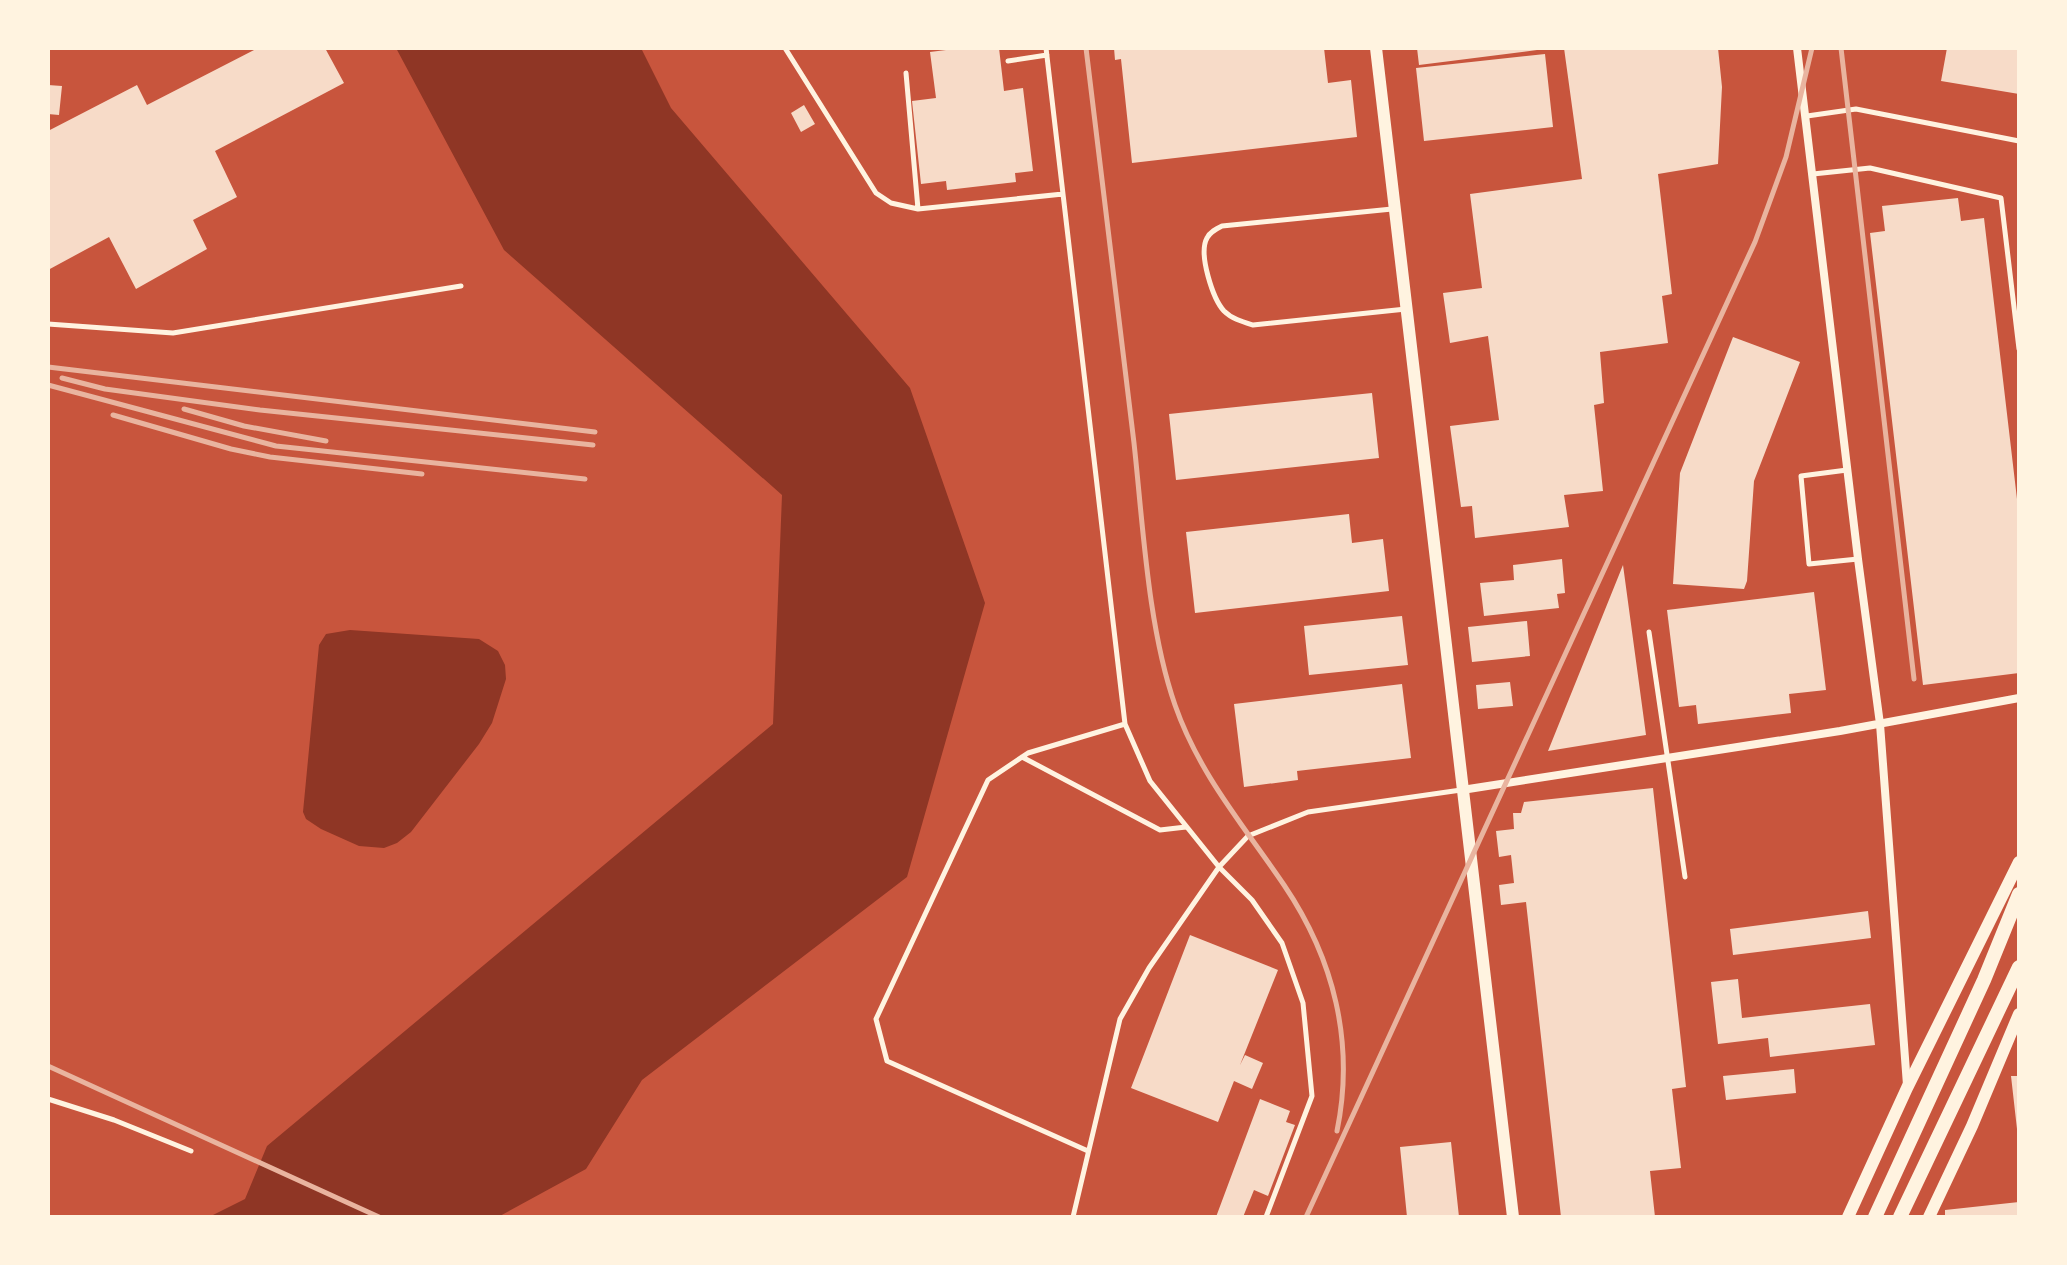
<svg xmlns="http://www.w3.org/2000/svg" width="2067" height="1265" viewBox="0 0 2067 1265" font-family="Helvetica,sans-serif">
<style>
.water{fill:#8f3625}
.building{fill:#f7dbc8}
.lines{fill:none;stroke-linecap:round;stroke-linejoin:round}
.service{stroke:#fff3e0;stroke-width:5}
.minor{stroke:#fff3e0;stroke-width:8}
.tertiary{stroke:#fff3e0;stroke-width:12}
.secondary{stroke:#fff3e0;stroke-width:14}
.rail{stroke:#e9b49f;stroke-width:5}
</style>
<rect width="100%" height="100%" fill="#c8553d"/>
<path class="water" d="M396,48H641L671,108L910,388L985,603L907,877L642,1080L586,1169L498,1217H209L245,1199L267,1146L773,724L782,495L504,250Z
M350,630L479,639L498,651L505,665L506,679L492,723L479,744L411,832L397,843L384,848L359,846L321,829L306,819L303,812L319,645L326,634Z"/>
<path class="building" d="M258,48H325L344,83L215,151L237,197L193,220L207,249L136,289L109,237L48,270V131L137,85L147,105Z
M962,48H999L1004,91L1023,88L1033,171L1015,173L1016,182L947,190L946,181L921,184L912,101L936,98L930,52Z
M1114,48H1324L1328,83L1351,80L1357,137L1132,163L1121,59L1115,60Z
M1417,48H1537V50L1419,65Z
M1564,48H1718L1722,87L1718,164L1658,174L1672,294L1662,296L1668,343L1600,352L1604,403L1594,405L1603,491L1564,495L1569,527L1475,538L1472,506L1461,507L1450,426L1499,420L1488,336L1450,343L1443,293L1482,288L1470,194L1582,179Z
M1947,48H2019V94L1941,81Z
M1545,54L1553,127L1424,141L1416,68Z
M48,85L62,86L59,115L48,114Z
M804,105L815,124L801,132L791,113Z
M1958,198L1961,221L1984,218L2019,516V673L1923,685L1870,233L1885,231L1882,206Z
M1733,337L1800,362L1754,481L1747,581L1744,589L1673,584L1680,473Z
M1372,393L1379,458L1176,480L1169,414Z
M1349,514L1352,543L1383,539L1389,591L1195,613L1186,532Z
M1562,559L1565,593L1557,594L1559,608L1484,616L1480,583L1514,580L1513,565Z
M1623,565L1646,735L1548,751Z
M1814,592L1826,690L1789,694L1791,713L1698,724L1696,705L1679,707L1667,610Z
M1402,616L1408,665L1309,675L1304,626Z
M1527,621L1530,656L1472,662L1468,627Z
M1510,682L1513,706L1478,709L1476,685Z
M1402,684L1411,758L1297,771L1298,780L1244,787L1234,704Z
M1653,788L1686,1087L1672,1089L1681,1168L1650,1171L1655,1217H1561L1526,902L1501,905L1499,885L1514,883L1511,855L1499,857L1496,831L1514,829L1513,813H1521L1524,802Z
M1868,911L1871,938L1733,955L1730,929Z
M1190,935L1278,970L1240,1065L1245,1055L1263,1063L1252,1089L1234,1081L1218,1122L1131,1088Z
M1738,979L1742,1018L1870,1004L1875,1045L1770,1057L1768,1038L1718,1044L1711,982Z
M1794,1069L1796,1093L1726,1100L1723,1076Z
M2011,1076H2019V1129H2017Z
M1260,1099L1290,1111L1286,1122L1295,1125L1268,1196L1254,1190L1243,1217H1216Z
M1451,1142L1459,1217H1407L1400,1147Z
M2019,1202V1217H1945V1210Z"/>
<g class="lines">
<path class="service" d="M785,48L876,193L891,203L918,209L1063,194L1046,48
M1008,61L1047,55
M906,73L918,209
M1807,116L1856,109L2019,141
M1813,174L1870,168L2001,198L2019,349
M1063,194L1125,724L1150,781L1219,867L1252,900L1282,943L1303,1003L1312,1096L1266,1217
M1392,209L1222,226C1216,229 1210,232 1207,238C1198,254 1213,299 1224,311C1232,319 1243,322 1253,325L1406,309
M48,324L173,333L461,286
M1847,470L1801,476L1809,564L1858,559
M1649,632L1685,877
M1022,757L1160,830L1186,827
M48,1099L114,1120L191,1151
M1088,1151L887,1061L876,1019L988,780L1028,753L1125,724
M1073,1217L1120,1019L1149,968L1219,867L1248,836L1308,812L1461,790"/>
<path class="minor" d="M1797,48L1858,559L1880,724L1907,1085
M1462,790L1840,731L2019,698"/>
<path class="tertiary" d="M1376,48L1513,1217
M1848,1217L1907,1088L2019,862
M1929,1217L1972,1126L2019,1014"/>
<path class="secondary" d="M1875,1217L1984,980L2019,894
M1900,1217L2019,967"/>
<path class="rail" d="M1086,48C1103,180 1119,312 1134,443C1143,525 1148,628 1175,705C1199,774 1244,826 1284,885C1334,959 1355,1043 1337,1131
M1841,48L1914,679
M48,367L595,432
M62,378L105,389L260,410L593,445
M48,385L276,446L585,479
M184,409L244,426L326,441
M113,415L231,449L270,457L422,474
M48,1066L379,1217
M1306,1217L1755,242L1786,157L1812,48"/>
</g>
<rect width="2067" height="1265" fill="none" stroke="#fff3e0" stroke-width="100"/>
</svg>
